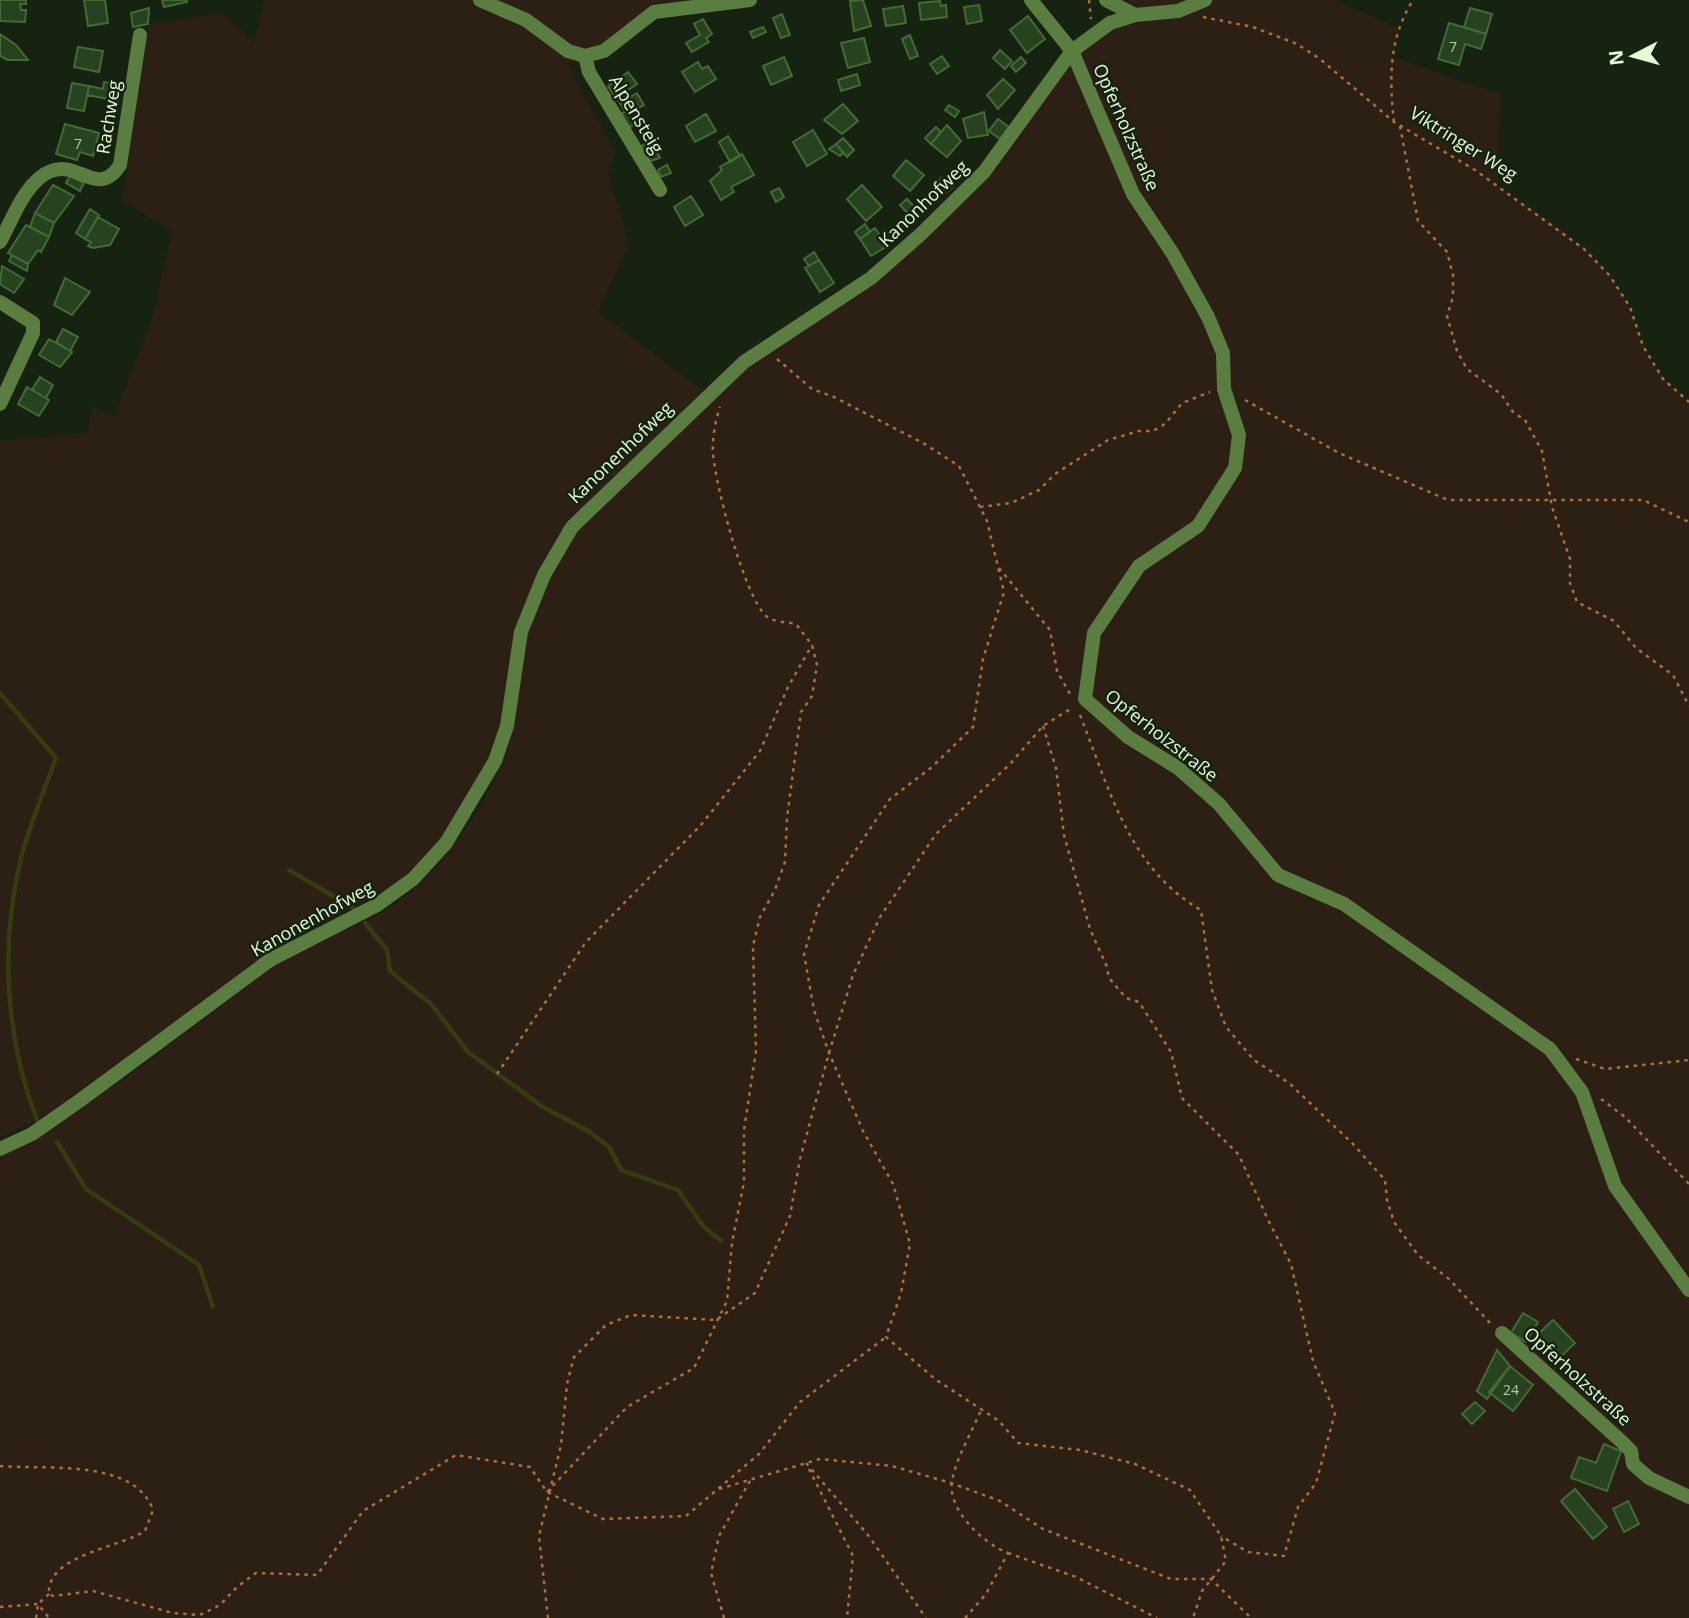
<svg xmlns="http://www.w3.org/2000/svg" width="1689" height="1618" viewBox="0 0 1689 1618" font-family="'Open Sans',sans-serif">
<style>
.green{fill:#2c2014}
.water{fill:#353d0f}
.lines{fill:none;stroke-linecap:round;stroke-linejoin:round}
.stream{stroke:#353d0f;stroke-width:4.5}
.building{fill:#27421e;stroke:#416c32;stroke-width:2}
.path{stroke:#ab703a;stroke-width:2.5;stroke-dasharray:3.5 5;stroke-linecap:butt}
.minor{stroke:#5a7d40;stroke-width:14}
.tertiary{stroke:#5a7d40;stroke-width:14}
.labels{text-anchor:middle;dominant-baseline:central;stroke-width:5;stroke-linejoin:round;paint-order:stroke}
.number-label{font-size:14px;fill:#b4cda8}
.street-label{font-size:18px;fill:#e3fbd6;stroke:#162310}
</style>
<rect width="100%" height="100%" fill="#162310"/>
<path class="green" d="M264,0H750L654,12L568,64L615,152L608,174L629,243L598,312L707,394L871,278L984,172L1072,51L1134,15L1106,0H1336L1399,29L1392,57L1501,94L1498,186C1535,213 1582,239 1611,276C1627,297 1633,320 1643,344C1653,368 1670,385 1689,402V1618H0V1157C95,1107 178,1037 265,973C301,946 343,934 382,912C434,883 483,811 505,756C518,723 519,687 523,652L491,757L437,844L393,887L284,943L86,1089L49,1114L0,1137V441L88,432L92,406L114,417L152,319L172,231L122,200L149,24L223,13L254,43Z"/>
<path class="water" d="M941,176L954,188L947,194L933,183Z"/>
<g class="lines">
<path class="stream" d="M0,693L56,758C44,791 30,824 21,858C0,944 5,1037 37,1120
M289,870L355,909
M365,923L387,950L390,971L431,1004L468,1052L543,1107L590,1132L610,1148L621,1170L678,1190L703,1226L721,1241
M57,1142L86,1189L199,1265L213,1307"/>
</g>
<path class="building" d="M0,0H26V4H20L21,10H26L25,22L0,21Z
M84,0H105L108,23L88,26Z
M162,0H187V2L164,7Z
M863,0L871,26L854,31L850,1Z
M940,1L941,6L946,5L947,17L921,20L919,3Z
M979,5L982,21L967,24L964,7Z
M903,6L906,23L886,26L883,9Z
M149,8L148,24L133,27L131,13Z
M1470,8L1492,14L1486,34L1464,27Z
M782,14L790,35L781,38L773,18Z
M1028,16L1045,39L1027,53L1010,30Z
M703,19L712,34L706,38L709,42L692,52L686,43L700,35L694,24Z
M1449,23L1486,34L1481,49L1465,44L1459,65L1438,59Z
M763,27L766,32L753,38L750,32Z
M0,34L16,45L28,60H8L0,56Z
M910,35L918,56L910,59L902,39Z
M864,38L870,62L848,68L841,43Z
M78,47L103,51L99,72L74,67Z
M1000,50L1012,61L1005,69L993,58Z
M942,56L949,66L937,74L930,64Z
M784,57L792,76L771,85L763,66Z
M1021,57L1026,63L1016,72L1011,66Z
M698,62L702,69L708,66L716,79L695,92L682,72Z
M628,72L637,84L616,98L608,86Z
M857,74L860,85L841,91L838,80Z
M1003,79L1015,90L998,109L987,95Z
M104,82L121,85L118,101L87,95L89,86L103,89Z
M72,83L89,86L84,111L67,108Z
M628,91L631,97L620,103L617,99Z
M637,93L644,105L629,113L635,124L628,128L620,114L625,112L620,103Z
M843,104L858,121L842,134L824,120Z
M949,105L959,111L955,117L945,110Z
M984,112L988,135L968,138L963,119Z
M706,114L716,131L695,142L686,126Z
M998,119L1009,127L1000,139L989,131Z
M65,124L99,133L93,156L80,152L77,160L56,154Z
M947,125L961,141L947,157L931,144Z
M936,127L941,132L931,144L925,138Z
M813,130L827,154L807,166L793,142Z
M728,136L740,156L730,162L719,142Z
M843,138L854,150L847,157L836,144Z
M652,141L660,158L648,162L639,147Z
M836,144L843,153L840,156L829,149Z
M742,154L754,175L731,187L734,192L721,200L710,181L722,170L720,167Z
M906,160L924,175L910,191L893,176Z
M667,165L671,173L661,177L658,170Z
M70,176L84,183L80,191L66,183Z
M53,185L74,196L54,223L35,213Z
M862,185L882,207L866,221L847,199Z
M779,188L784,197L776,202L771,192Z
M691,196L703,215L685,226L674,207Z
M907,199L918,211L911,217L900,205Z
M90,209L99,215L85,239L76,233Z
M35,213L54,223L49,237L30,227Z
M98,217L119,229L110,245L93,248L88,246L91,242L85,239Z
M865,224L870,232L860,239L855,232Z
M26,225L49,237L41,252L38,250L28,264L8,253Z
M875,228L887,246L871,256L860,239Z
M814,252L819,260L809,266L804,259Z
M12,255L28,264L27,271L9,261Z
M819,260L834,283L820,292L805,268Z
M2,266L24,279L14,293L0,284Z
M65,278L90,292L72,315L54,305Z
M63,329L78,337L70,351L56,342Z
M49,339L72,352L60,367L39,355Z
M40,377L53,385L46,398L32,390Z
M27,387L49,400L39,416L18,404Z
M1523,1313L1538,1322L1526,1342L1511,1333Z
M1553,1320L1575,1343L1554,1363L1532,1340Z
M1497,1350L1510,1366L1487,1399L1477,1391Z
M1510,1366L1533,1385L1513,1411L1489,1392Z
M1475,1402L1485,1411L1472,1424L1462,1414Z
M1604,1444L1621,1451L1607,1491L1571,1478L1579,1457L1596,1463Z
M1575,1489L1607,1527L1593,1539L1561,1501Z
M1628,1501L1639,1524L1624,1532L1613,1509Z"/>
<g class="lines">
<path class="path" d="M1089,0L1091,19
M1203,17L1253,27L1297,44L1320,59L1394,122L1475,170L1584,249L1610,276L1630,307L1643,346L1663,379L1689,402
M1394,122C1389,78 1389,38 1413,0
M1400,126L1418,221L1447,252L1453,275V297L1447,316L1457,351L1467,369L1501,394L1513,412L1525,420L1542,451L1552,507L1570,559V583L1577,602L1614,621L1636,648L1673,675L1689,706
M777,359L812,389L834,397L923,443L959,466L987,521L1004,592L983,659L973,727L932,767L890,799L819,905L804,954L814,1010L829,1053L863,1131L893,1184L910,1244L901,1293L886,1337L935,1379L999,1421L1018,1443L1080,1450L1135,1464L1190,1490L1221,1536L1226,1561L1202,1591L1193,1618
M1245,400L1339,453L1448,500H1643L1689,522
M980,507L1011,503L1039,490L1055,474L1108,440L1139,431H1153L1165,424L1182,403L1210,392
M999,568L1050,630L1057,671L1070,694
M1080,715C1109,788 1129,869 1201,910L1212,990L1226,1027L1254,1060L1289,1083L1353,1144L1385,1180L1387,1200L1394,1222L1418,1255L1449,1279L1491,1324
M1043,726L1056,768L1064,835L1090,929L1107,967L1109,978L1126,998L1139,1002L1171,1052L1182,1098L1239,1155L1268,1220L1291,1264L1313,1361L1335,1413L1316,1483L1298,1507L1284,1556L1248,1552L1221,1536
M1576,1059L1605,1069L1689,1060
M497,1074L586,942L701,825L760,751L788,687L812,645
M1601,1099L1625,1117L1689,1184
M806,1463L868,1535L926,1618
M0,1466C44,1470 135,1458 153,1510L145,1531C122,1547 46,1555 49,1594L53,1596L93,1591L173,1613L200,1615L220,1605L237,1587L256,1573L317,1575L363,1511L456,1455L530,1467L547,1492L603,1519L686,1516L759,1454L800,1402L886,1337
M809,1469L853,1556L847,1618
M719,1489L820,1459L892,1466L951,1483L1000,1501L1043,1529L1171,1579H1211L1251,1618
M547,1492L627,1407L694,1368L727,1301L732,1243L744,1182V1130L756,1051L753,946L760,917L775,890L785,862L787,818L801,712L812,696L817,665L812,645L796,624C787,622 772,622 766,616C744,595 716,487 713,454C712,439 715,422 720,407
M1008,1553L1076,1577L1157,1618
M0,1607L38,1604L49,1618
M36,1618L38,1604L49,1594
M548,1618L539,1536L561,1445L567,1384L574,1357L606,1325L631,1315L716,1320L755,1293L790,1216L800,1159L829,1053L853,975L880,917L936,834L1010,764L1043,726L1072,708
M724,1618L711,1573L719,1536L751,1479
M965,1618L986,1594L1008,1553C984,1544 947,1510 952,1481C956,1458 972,1432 981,1410"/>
<path class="minor" d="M480,0L526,20L568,51L585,56L604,51L654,12L750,0
M1031,0L1072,51L1133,194L1173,254L1208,317L1223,353L1224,389L1239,435L1235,468L1198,526L1139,566L1094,633L1085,699L1128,737L1178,768L1219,804L1278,875L1344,904L1550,1049L1582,1092L1615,1186L1689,1290
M1106,0L1135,15
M585,56L589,72L660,190
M0,242C12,220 26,180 51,171C79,160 98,199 120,165L140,35
M0,302L33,323V333L0,404
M0,1149L32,1134L82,1099L270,960L377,905L413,879L446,843L495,761L507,726L521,632L544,575L572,527L744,362L871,278L921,234L984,172L1072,51L1110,23L1135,15L1178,11
M1502,1333L1622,1442L1631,1451L1633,1464L1649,1478L1689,1497"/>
<path class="tertiary" d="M1178,11L1205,0"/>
</g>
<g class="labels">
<g class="number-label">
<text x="1453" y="46">7</text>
<text x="78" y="143">7</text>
<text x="1511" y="1389">24</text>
</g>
<g class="street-label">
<text transform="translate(637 114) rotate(59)">Alpensteig</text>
<text transform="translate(108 117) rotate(-81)">Rachweg</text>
<text transform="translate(1127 127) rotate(66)">Opferholzstraße</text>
<text transform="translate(1464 143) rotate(32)">Viktringer Weg</text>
<text transform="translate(923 203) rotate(-44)">Kanonhofweg</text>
<text transform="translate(620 452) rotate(-44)">Kanonenhofweg</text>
<text transform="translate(1162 735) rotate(38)">Opferholzstraße</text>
<text transform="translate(312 918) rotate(-29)">Kanonenhofweg</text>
<text transform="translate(1578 1376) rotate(42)">Opferholzstraße</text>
</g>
</g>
<g transform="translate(1633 56) rotate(264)" stroke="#162310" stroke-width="5" paint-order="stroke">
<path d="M0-5L12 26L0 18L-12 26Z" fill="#e3fbd6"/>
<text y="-10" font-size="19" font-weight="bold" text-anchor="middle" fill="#e3fbd6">N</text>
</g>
</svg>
